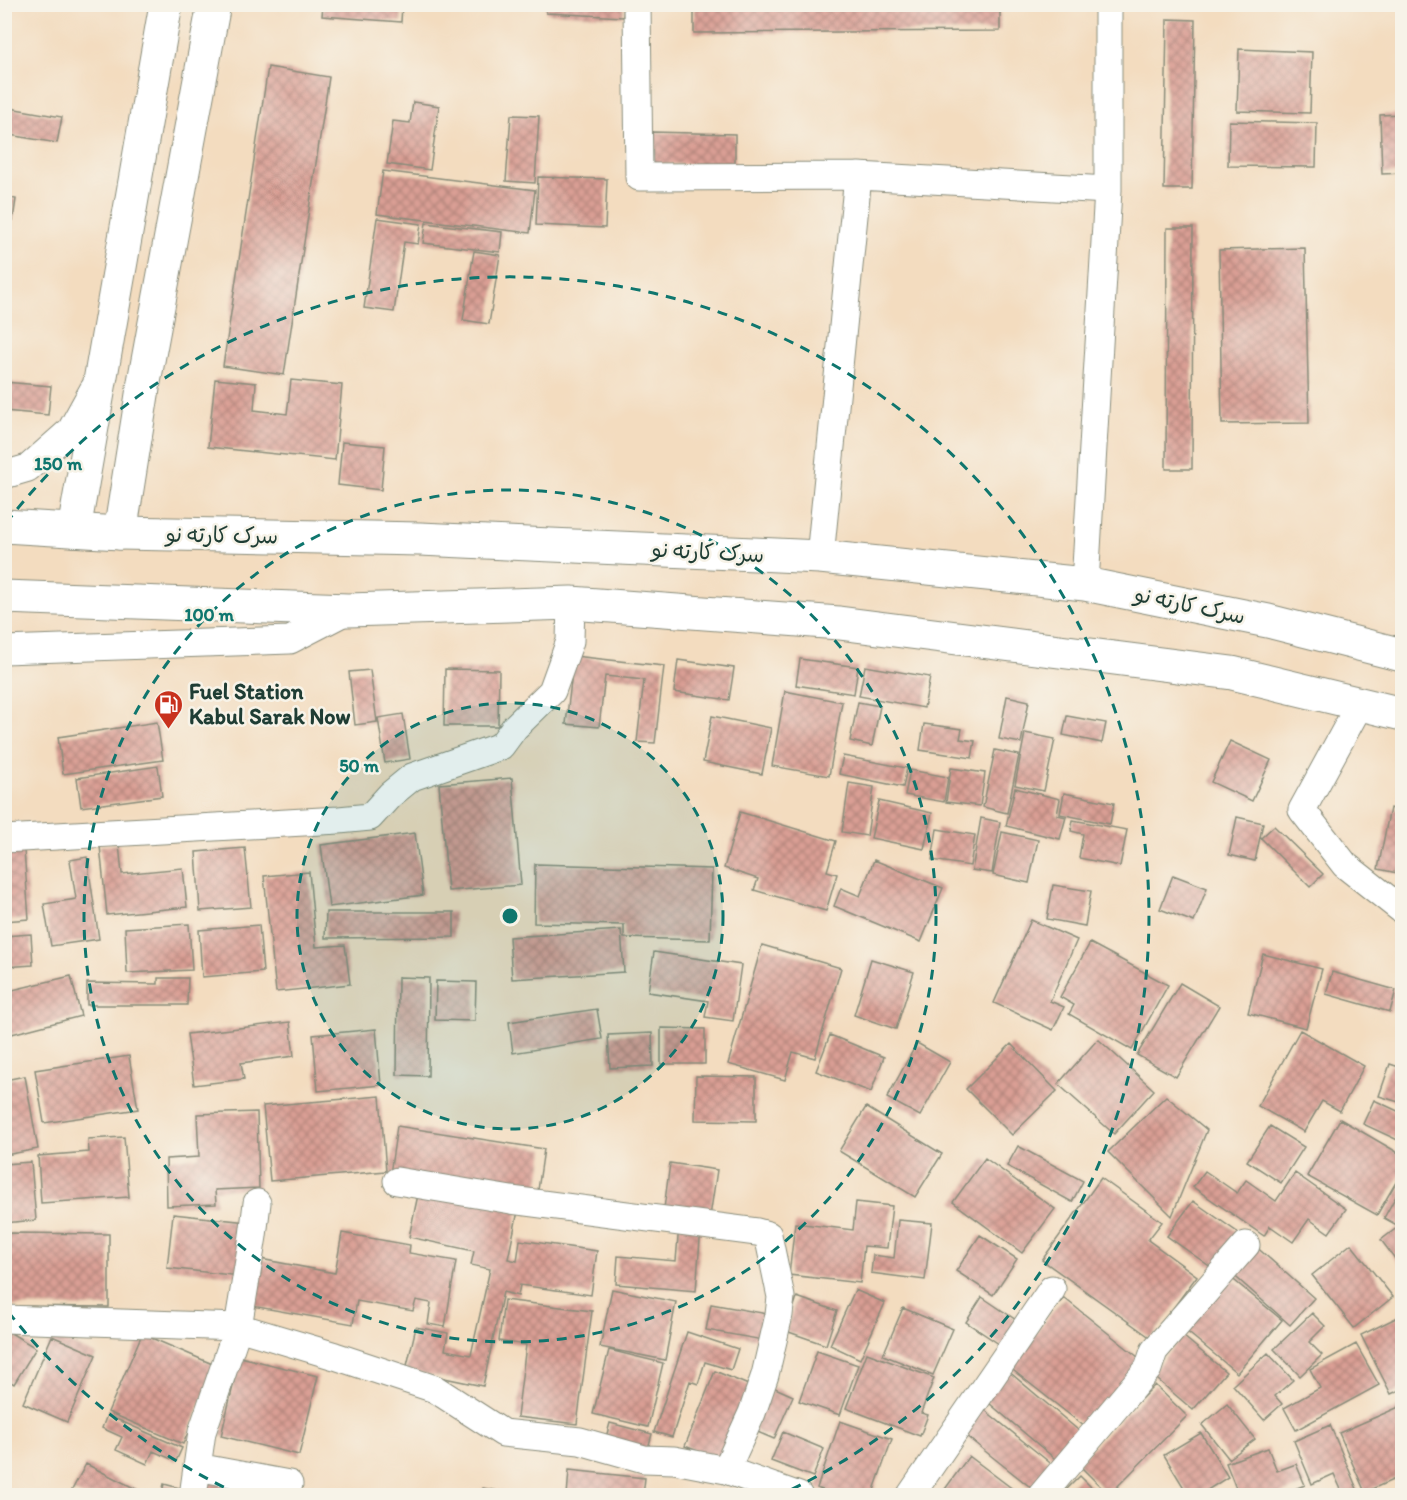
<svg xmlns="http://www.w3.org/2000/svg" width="1407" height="1500" viewBox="0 0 1407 1500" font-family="Itim,'Playpen Sans Arabic',sans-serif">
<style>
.building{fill:url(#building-cross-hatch)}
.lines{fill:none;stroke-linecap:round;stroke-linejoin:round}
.minor-casing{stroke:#898c7a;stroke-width:29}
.secondary-casing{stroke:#898c7a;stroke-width:35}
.trunk-casing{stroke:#898c7a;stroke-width:35}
.minor{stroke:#fff;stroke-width:27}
.secondary{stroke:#fff;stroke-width:33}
.trunk{stroke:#fff;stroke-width:33}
.ring{fill:none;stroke:#0f766e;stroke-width:3;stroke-dasharray:10 8}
.labels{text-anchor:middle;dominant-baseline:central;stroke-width:5;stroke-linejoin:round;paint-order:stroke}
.street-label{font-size:22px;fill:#1f3d34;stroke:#f7f3e8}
.poi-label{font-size:22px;font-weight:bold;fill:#1f3d34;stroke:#f7f3e8;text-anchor:start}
.centre{fill:#0f766e;stroke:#f7f3e8;stroke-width:3}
.ring-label{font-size:18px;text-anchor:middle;font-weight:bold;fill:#0f766e;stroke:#f7f3e8;stroke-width:5;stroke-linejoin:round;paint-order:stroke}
</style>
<defs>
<pattern id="building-cross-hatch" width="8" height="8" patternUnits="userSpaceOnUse" patternTransform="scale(1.5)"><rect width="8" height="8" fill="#da9f94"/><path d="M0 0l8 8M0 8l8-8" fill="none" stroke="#b0837a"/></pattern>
</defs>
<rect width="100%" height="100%" fill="#f7f3e8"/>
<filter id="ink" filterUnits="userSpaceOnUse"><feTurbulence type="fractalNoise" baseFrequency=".0167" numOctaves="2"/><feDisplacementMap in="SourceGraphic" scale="12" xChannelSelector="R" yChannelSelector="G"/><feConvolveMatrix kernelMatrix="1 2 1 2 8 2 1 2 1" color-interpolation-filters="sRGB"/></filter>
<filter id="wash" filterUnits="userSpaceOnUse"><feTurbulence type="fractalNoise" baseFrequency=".008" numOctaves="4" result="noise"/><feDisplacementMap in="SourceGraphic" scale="24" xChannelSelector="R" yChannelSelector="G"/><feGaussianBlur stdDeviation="1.35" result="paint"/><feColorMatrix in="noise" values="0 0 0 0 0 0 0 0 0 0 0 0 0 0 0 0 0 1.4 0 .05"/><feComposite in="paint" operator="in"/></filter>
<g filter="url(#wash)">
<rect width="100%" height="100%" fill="#f3dcbf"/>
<g id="blocks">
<path class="building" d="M546,4H624L623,17L546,13Z
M694,4H1000V31L694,33Z
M323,5H402L401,22L322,16Z
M1167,19L1195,20L1192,189H1164Z
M1239,49L1312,52L1310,113L1237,111Z
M268,67L329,77L284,375L223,366Z
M413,102L439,106L430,170L387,164L393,121L410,123Z
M4,107L62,117L57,143L4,134Z
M1402,114V173L1382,174L1380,115Z
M511,115L539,116L535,183L506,181Z
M1229,121L1317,123L1316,167L1228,166Z
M651,132L735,134V165L650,164Z
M383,171L535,190L530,233L377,214Z
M538,177L607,179L605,228L536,225Z
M4,197L16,199L13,220L4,219Z
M377,218L421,224L418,244L404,242L394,312L364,308Z
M426,223L502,232L500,252L423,243Z
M1167,228H1193L1192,469H1166Z
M1305,248L1309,423L1222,424L1219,250Z
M474,251L500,255L489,324L463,320Z
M4,256L10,257L6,285H4Z
M215,379L256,383L254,410L287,414L291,380L342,385L335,460L208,447Z
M4,382L51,386L48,415L4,411Z
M342,442L385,446L381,490L338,485Z
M574,656L664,666L655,743L637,742L644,680L605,676L599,727L566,724Z
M800,659L858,667L854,694L796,685Z
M678,660L734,668L729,700L674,692Z
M865,666L930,677L924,708L859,696Z
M445,669L499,670L498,726H444Z
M370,670L377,722L355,725L349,672Z
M785,691L842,702L829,776L772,766Z
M1007,696L1029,701L1021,743L999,739Z
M858,702L880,706L872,746L850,741Z
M403,714L410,759L385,763L378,718Z
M712,716L771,728L762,774L703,762Z
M1067,716L1106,723L1102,743L1063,735Z
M157,722L163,760L63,774L58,737Z
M924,724L962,729L960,739L975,741L972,758L920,750Z
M1025,733L1055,739L1044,791L1015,785Z
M1230,741L1271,760L1252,801L1211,782Z
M995,750L1019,755L1007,813L983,807Z
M843,756L907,768L903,787L839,774Z
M158,766L162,796L81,807L77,778Z
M951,768L985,773L980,806L946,802Z
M910,770L948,777L944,802L905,795Z
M512,778L521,885L448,891L439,784Z
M849,783L874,787L867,836L842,832Z
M1015,788L1060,799L1057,815L1066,817L1060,839L1006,826Z
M1064,793L1114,803L1110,824L1060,814Z
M879,801L932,813L924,849L871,838Z
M1390,808L1402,810V874L1378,869Z
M740,812L836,841L827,871L837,874L826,911L754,890L758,879L724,868Z
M1237,817L1263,823L1255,861L1229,855Z
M981,818L1000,822L992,873L972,870Z
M1073,820L1127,830L1120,866L1079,858L1083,834L1071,831Z
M1274,826L1323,874L1310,887L1261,838Z
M937,829L975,835L970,866L932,860Z
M1002,832L1038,840L1029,883L993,875Z
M415,833L423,895L329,907L321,845Z
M119,844L122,874L183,868L187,907L107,915L100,846Z
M245,848L251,907L200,911L196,852Z
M24,850L29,919L4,921V851Z
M87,857L99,939L51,946L44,904L76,899L70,860Z
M874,860L943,888L921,942L834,906L841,888L860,896Z
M535,864L712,869L710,940L624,938V925L534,923Z
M309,872L316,947L345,945L350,984L276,992L264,876Z
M1173,875L1207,888L1194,922L1160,909Z
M1053,885L1091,891L1085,926L1047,919Z
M326,912H454V937L325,938Z
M1031,920L1077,940L1050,1001L1064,1007L1053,1030L994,1003Z
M189,924L192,970L127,973L125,928Z
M259,925L263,972L202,977L199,930Z
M621,930L624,972L512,979L509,937Z
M31,934L33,965L4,967V936Z
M1090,943L1168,985L1132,1050L1069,1014L1074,1005L1060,997Z
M762,945L841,968L815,1058L793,1052L785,1080L728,1064Z
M654,952L741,965L733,1021L705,1017L708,1001L648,992Z
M1263,954L1322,969L1306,1028L1248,1013Z
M871,959L914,972L896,1029L854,1015Z
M1332,972L1396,990L1390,1012L1326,994Z
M71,976L81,1016L4,1036V992Z
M398,977L429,978L428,1076L397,1075Z
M158,978H188L187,1005H87V983L158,984Z
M436,981L476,982L475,1021L435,1020Z
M1180,983L1219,1006L1176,1077L1137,1055Z
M597,1009L602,1039L513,1053L509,1022Z
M290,1022L294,1056L241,1063L244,1079L194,1085L187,1034Z
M661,1028L705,1029V1064H661Z
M376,1029L381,1085L318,1091L313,1035Z
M1300,1030L1364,1066L1340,1111L1322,1101L1304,1132L1258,1106Z
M652,1033L653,1066L610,1068L608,1035Z
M830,1035L884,1057L871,1092L816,1071Z
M1098,1039L1154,1090L1114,1134L1058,1084Z
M917,1043L950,1062L920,1116L887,1098Z
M1011,1044L1057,1091L1012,1135L966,1089Z
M129,1056L138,1109L44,1123L35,1070Z
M1390,1064L1402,1068V1103L1379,1096Z
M25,1076L38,1149L5,1155V1080Z
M696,1076L756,1077V1121L695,1120Z
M380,1096L386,1171L270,1181L263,1106Z
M1166,1096L1207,1130L1172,1216L1108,1152Z
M1374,1100L1402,1113V1142L1363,1124Z
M866,1107L942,1154L915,1197L839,1151Z
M257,1112L259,1188L215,1190L216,1204L167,1206L166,1159L199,1157L197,1114Z
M1340,1119L1402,1155V1172L1377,1215L1307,1176Z
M397,1126L544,1149L537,1197L390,1174Z
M1270,1126L1304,1147L1281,1183L1247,1161Z
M124,1137L129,1197L41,1203L38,1156L89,1152L88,1139Z
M1018,1146L1083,1181L1072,1202L1007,1166Z
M985,1158L1055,1209L1022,1253L953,1202Z
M31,1162L36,1220L4,1223V1164Z
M670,1163L717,1170L709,1223L663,1216Z
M1205,1171L1237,1193L1246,1180L1276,1201L1295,1173L1346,1209L1329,1233L1309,1219L1293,1242L1270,1226L1264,1236L1193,1187Z
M1101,1178L1162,1222L1148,1240L1197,1276L1151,1338L1042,1260Z
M1402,1185V1228L1384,1218Z
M419,1190L518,1211L508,1259L517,1261L520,1240L597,1251L591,1295L520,1285L518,1296L503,1292L483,1386L406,1370L416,1327L448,1333L445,1350L471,1355L490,1269L471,1265L474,1251L409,1237Z
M1193,1201L1240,1234L1215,1270L1167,1236Z
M856,1202L892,1206L887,1248L864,1246L860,1283L789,1275L795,1223L853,1230Z
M173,1214L247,1222L241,1276L167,1268Z
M898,1220L932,1223L925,1280L871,1273L873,1255L894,1258Z
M679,1225L701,1227L696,1291L616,1284L618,1256L676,1261Z
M1398,1227L1402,1232V1268L1381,1240Z
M8,1233L109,1234V1307L8,1306Z
M342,1233L410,1245L409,1253L456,1261L445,1327L428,1324L431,1303L416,1300L413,1311L357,1301L353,1324L252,1306L260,1259L335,1273Z
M980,1235L1017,1259L993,1295L956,1271Z
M1253,1244L1314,1298L1290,1325L1229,1271Z
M1351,1244L1393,1297L1354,1328L1312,1275Z
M1229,1276L1282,1320L1237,1373L1185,1330Z
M612,1289L676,1302L665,1360L600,1347Z
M855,1290L885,1303L860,1359L830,1345Z
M797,1297L837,1311L826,1345L786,1331Z
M982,1297L1022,1324L1005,1348L966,1322Z
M1064,1298L1143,1361L1089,1430L1009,1367Z
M504,1300L592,1311L577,1424L517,1417L526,1345L499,1341Z
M711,1304L768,1314L763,1340L706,1330Z
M903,1308L953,1329L933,1375L883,1355Z
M1312,1313L1325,1326L1309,1342L1322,1355L1300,1376L1274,1349Z
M1402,1315V1389L1391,1394L1361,1335Z
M4,1329L36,1348L14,1384L6,1379L4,1381Z
M687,1332L738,1349L731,1370L705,1362L698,1384L690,1381L672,1437L654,1432Z
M142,1334L217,1366L183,1444L108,1412Z
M52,1336L96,1355L67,1422L23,1403Z
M1183,1336L1226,1372L1193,1410L1151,1374Z
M1356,1344L1379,1385L1296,1430L1284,1408L1320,1388L1310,1369Z
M609,1350L663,1363L648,1427L593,1414Z
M817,1351L858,1365L840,1415L799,1401Z
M867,1353L934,1378L921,1413L928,1415L920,1436L846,1408Z
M1268,1353L1293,1380L1275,1396L1282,1404L1264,1420L1233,1385Z
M240,1357L318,1376L299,1455L221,1436Z
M1007,1370L1084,1435L1060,1463L983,1398Z
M715,1371L753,1387L723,1461L685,1446Z
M1155,1385L1187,1416L1109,1495L1077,1463Z
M773,1387L793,1396L774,1439L753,1430Z
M1227,1404L1255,1439L1229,1459L1202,1425Z
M981,1407L1054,1466L1034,1490L961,1432Z
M1399,1407L1402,1414V1476L1365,1492L1339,1433Z
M107,1415L182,1448L176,1461L153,1451L147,1464L116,1450L122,1437L102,1428Z
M840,1421L892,1439L872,1496H839L817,1488Z
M610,1423L652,1434L647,1452L605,1441Z
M1330,1425L1360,1496H1344L1334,1474L1312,1484L1294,1441Z
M783,1432L824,1449L813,1477L771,1461Z
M1201,1433L1228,1477L1198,1496H1189L1164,1455Z
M1268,1448L1277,1471L1296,1464L1305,1485L1276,1496H1239L1226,1463Z
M969,1456L1022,1496H940Z
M86,1464L150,1496H83L72,1490Z
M569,1470L645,1478L643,1496H567Z
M1080,1476L1100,1496H1060Z
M200,1478L251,1484L250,1496H198Z
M164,1484L187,1490L185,1496H161Z
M483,1488L514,1494V1496H481Z"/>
</g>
</g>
<g filter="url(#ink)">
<use href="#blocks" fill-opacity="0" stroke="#898c7a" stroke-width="1.5"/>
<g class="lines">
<defs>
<path id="minor" d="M637,4L639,177L858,176L820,557
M858,176L1108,190
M4,475L28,468L71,430L93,390
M1085,584L1108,190V4
M4,650L290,640L348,610
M1361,702L1302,810L1345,865L1402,910
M4,839L339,820L370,817L390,795L412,777L501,746L515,727L552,691L570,641L571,603
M397,1181L511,1200L757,1232L768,1235L781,1297L779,1315L765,1375L752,1413L726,1470
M4,1319L238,1327L335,1356L435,1389L503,1433L580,1441L644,1459L674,1460L726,1470L799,1496
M197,1467L289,1484
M193,1496L202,1432L238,1327L253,1236L257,1203
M910,1496L1052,1289
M1041,1496L1148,1369L1154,1351L1246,1245"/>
<path id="secondary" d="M74,530L166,4
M120,533L144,382L214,4"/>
<path id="trunk" d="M4,526L120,533L420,539L820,557L1085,584L1268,621L1402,655
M4,597L348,610L571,603L839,623L1232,673L1402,714"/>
</defs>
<use href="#minor" class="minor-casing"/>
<use href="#secondary" class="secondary-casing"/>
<use href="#trunk" class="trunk-casing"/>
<use href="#minor" class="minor"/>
<use href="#secondary" class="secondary"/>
<use href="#trunk" class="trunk"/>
</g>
</g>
<circle cx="510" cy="916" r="213" fill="#0f766e" fill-opacity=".12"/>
<g class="ring">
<circle cx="510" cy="916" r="213"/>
<circle cx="510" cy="916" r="426"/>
<path d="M240 1495A639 639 0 0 1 6 1309M6 523A639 639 0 1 1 780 1495"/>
</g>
<defs>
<symbol id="fuel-pin" viewBox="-11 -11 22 30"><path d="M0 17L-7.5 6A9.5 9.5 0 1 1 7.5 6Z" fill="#c8321e" stroke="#f7f3e8"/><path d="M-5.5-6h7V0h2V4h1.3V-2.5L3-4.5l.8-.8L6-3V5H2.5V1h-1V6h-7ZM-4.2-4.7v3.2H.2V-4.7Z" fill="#fff"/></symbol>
</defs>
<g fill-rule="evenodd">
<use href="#fuel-pin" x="152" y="688" width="33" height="45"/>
</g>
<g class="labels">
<g class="street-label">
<text transform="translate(222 535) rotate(1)">سرک کارته نو</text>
<text transform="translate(708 552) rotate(3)">سرک کارته نو</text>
<text transform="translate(1190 605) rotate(12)">سرک کارته نو</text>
</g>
<g class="poi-label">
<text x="189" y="691">Fuel Station<tspan x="189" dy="25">Kabul Sarak Now</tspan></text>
</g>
</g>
<circle cx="510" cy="916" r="9" class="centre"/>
<g class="ring-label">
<text x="58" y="470">150 m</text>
<text x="209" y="621">100 m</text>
<text x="359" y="772">50 m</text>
</g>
<rect width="1407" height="1500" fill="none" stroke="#f7f3e8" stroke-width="24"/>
</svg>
